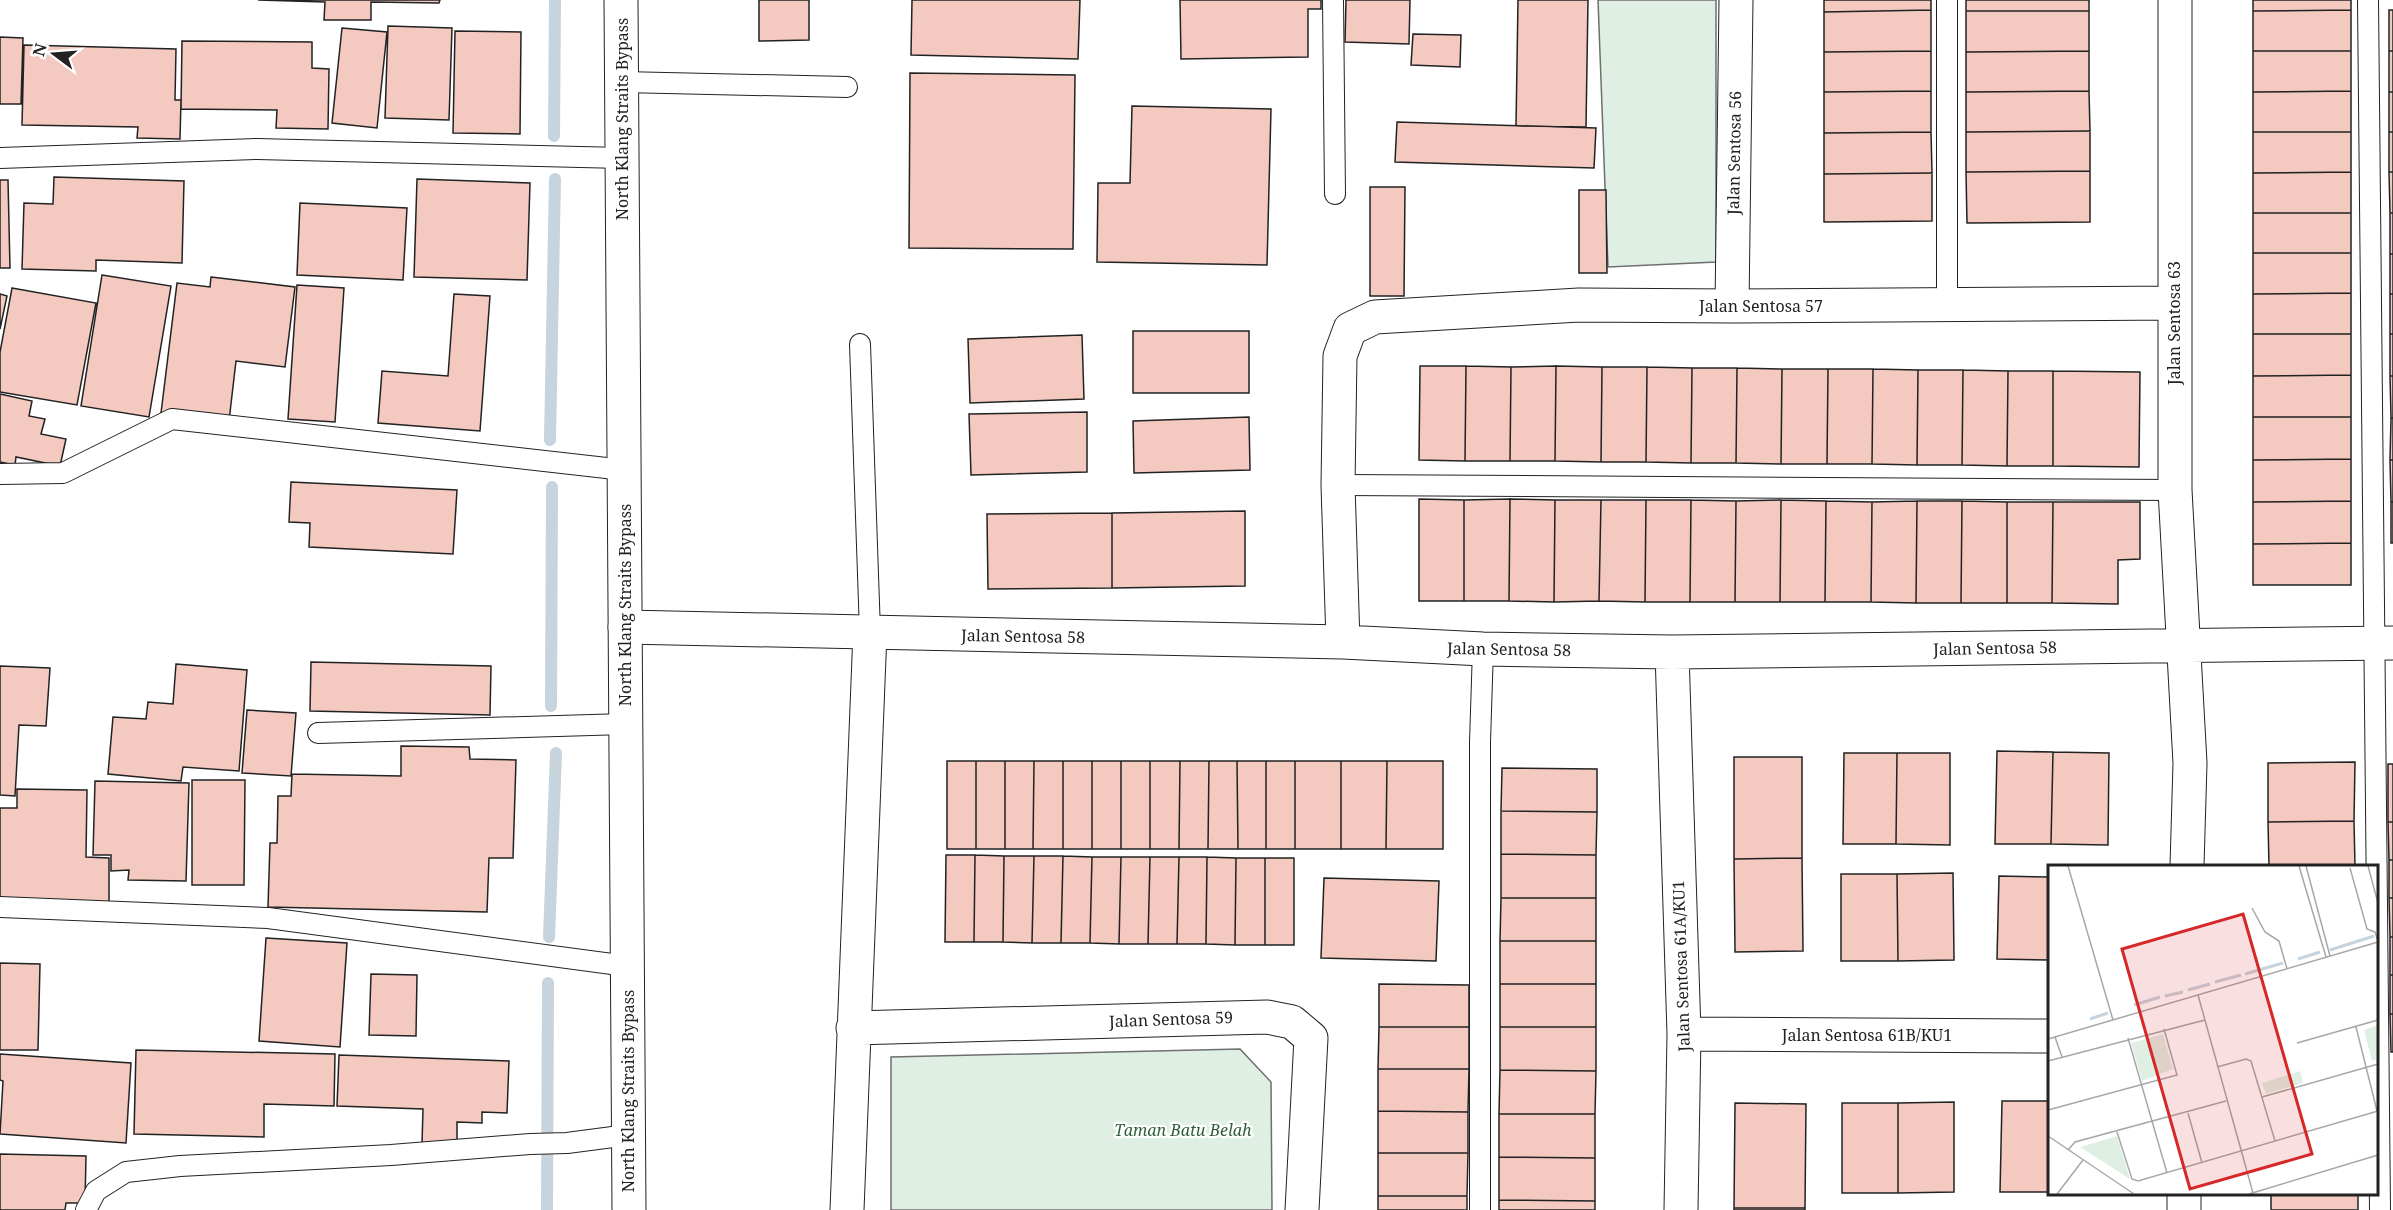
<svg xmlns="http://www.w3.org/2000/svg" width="2393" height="1210" viewBox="0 0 2393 1210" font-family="'Noto Serif',serif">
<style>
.green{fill:#e0efe3;stroke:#6f6f6f;stroke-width:1.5}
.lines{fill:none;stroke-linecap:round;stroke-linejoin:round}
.stream{stroke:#c7d3dd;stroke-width:12}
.building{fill:#f3c9c0;stroke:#222;stroke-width:1.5}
.service-casing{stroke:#222;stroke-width:22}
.minor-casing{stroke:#222;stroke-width:35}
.trunk-casing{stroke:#222;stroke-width:35}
.service{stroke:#fff;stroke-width:20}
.minor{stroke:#fff;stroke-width:33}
.trunk{stroke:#fff;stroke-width:33}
.labels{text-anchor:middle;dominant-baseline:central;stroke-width:4.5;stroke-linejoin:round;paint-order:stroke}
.street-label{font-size:16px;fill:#222;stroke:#fff}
.park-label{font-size:16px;font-style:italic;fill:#2f5e38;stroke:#fff}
.inset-river{fill:none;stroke:#c7d3dd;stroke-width:3}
.inset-road{fill:none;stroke:#a7a7a7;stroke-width:1.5}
.view{fill:#d62828;fill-opacity:0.15;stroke:#d62828;stroke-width:3}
.inset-edge{fill:none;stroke:#222;stroke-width:3}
</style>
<rect width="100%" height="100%" fill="#fff"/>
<path class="green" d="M1598,0H1716V262L1608,267Z
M1240,1049L1271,1082L1272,1210H891V1057Z"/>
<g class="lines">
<path class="stream" d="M554,136L555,0
M550,440L555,179
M551,706L552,487
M549,937L556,753
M547,1210L548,983"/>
</g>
<path class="building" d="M258,0H440L439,3L371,2V20H324L325,2Z
M759,0H809V40L759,41Z
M912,0H1080L1078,59L911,55Z
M1180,0H1321V9H1308V57L1181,59Z
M1346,0H1410L1409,44L1345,42Z
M1518,0H1588L1586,127L1516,126Z
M1824,0H1931V10L1824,12Z
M1966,0H2089V11H1966Z
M2253,0H2351V10L2253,11Z
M1931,10V51L1824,52V12Z
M2351,10V51H2253V11Z
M2389,10H2393V51H2389Z
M1966,11H2089V51L1966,52Z
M388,26L452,28L449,120L385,118Z
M342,28L387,32L377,128L332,123Z
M455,31L521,32L520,134L453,133Z
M1413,34L1461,35L1460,67L1411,65Z
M0,37L23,38L21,104H0Z
M182,41L312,42V68L329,69L328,129L276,128L277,110L181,109Z
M24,45L176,49L175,100H181L180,139L137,138L138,127L22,125Z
M1931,51V91L1824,92V52Z
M2089,51V91L1966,92V52Z
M2253,51H2351V91L2253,92Z
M2389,51H2393V92H2389Z
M910,73L1075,75L1073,249L909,248Z
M1931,91V132L1824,133V92Z
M2089,91L2090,131L1966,132V92Z
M2351,91V132H2253V92Z
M2389,92H2393V132H2389Z
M1132,106L1271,109L1267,265L1097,262L1098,183H1130Z
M1397,122L1596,128L1594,168L1395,162Z
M2090,131V171L1966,172V132Z
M1931,132L1932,173L1824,174V133Z
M2253,132H2351V172L2253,173Z
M2389,132H2393V172H2389Z
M2090,171V222L1967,223L1966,172Z
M2351,172V213H2253V173Z
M2389,172H2393V213H2390Z
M1932,173V221L1824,222V174Z
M54,177L184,181L182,263L96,260V271L22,269L24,203L53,204Z
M417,179L530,183L527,280L414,277Z
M0,180H8L10,268H0Z
M1370,187H1405L1404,296H1370Z
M1579,190H1606L1607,273H1579Z
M300,203L407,208L403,280L297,275Z
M2253,213H2351V253H2253Z
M2390,213H2393V254H2390Z
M2253,253H2351V293L2253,294Z
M2390,254H2393V294H2390Z
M102,275L171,286L149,417L81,406Z
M211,277L295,287L285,367L236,361L229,421L161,413L177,283L210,287Z
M297,285L344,288L335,422L288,419Z
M12,288L96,303L77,405L0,392V352Z
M2351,293V334H2253V294Z
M0,294L7,296L0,329Z
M454,294L490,296L480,431L378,423L382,371L448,376Z
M2390,294H2393V334H2390Z
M1133,331H1249V393H1133Z
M2253,334H2351V375L2253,376Z
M2390,334H2393V376H2390Z
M1082,335L1084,399L970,403L968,339Z
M1420,366H1466L1465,461L1419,460Z
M1466,366L1511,367L1510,461H1465Z
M1556,366L1602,367L1601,462L1555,461Z
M1556,366L1555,461H1510L1511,367Z
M1602,367H1647L1646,462H1601Z
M1647,367L1692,368L1691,463L1646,462Z
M1692,368H1737L1736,463H1691Z
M1737,368L1782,369L1781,464L1736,463Z
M1782,369H1828L1827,464H1781Z
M1828,369H1873L1872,464H1827Z
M1873,369L1918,370L1917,465L1872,464Z
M1918,370H1963L1962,465H1917Z
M1963,370L2008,371L2007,466L1962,465Z
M2008,371H2053V466H2007Z
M2053,371L2140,372L2139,467L2053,466Z
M2351,375V417H2253V376Z
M2390,376H2393V418H2391Z
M0,394L32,401L29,416L45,419L41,434L66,439L60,466L16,457L15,465L0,462Z
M1087,412V472L971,475L969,414Z
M1249,417L1250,470L1134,473L1133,421Z
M2253,417H2351V459L2253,460Z
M2391,418H2393V460H2390Z
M2351,459V501L2253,502V460Z
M2390,460H2393V502H2391Z
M291,482L457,490L453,554L309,547L310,523L289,522Z
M1419,499L1464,500V601H1419Z
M1510,499L1555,500L1554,602L1509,601Z
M1510,499L1509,601H1464V500Z
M1555,500H1601L1599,601L1554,602Z
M1601,500H1646L1645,602L1599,601Z
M1646,500H1691L1690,602H1645Z
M1691,500L1736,501L1735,602H1690Z
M1781,500L1826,501L1825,602H1780Z
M1781,500L1780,602H1735L1736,501Z
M1826,501L1872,502L1871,602H1825Z
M1917,501H1962L1961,603H1916Z
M1917,501L1916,603L1871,602L1872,502Z
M1962,501L2007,502V603H1961Z
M2351,501V543L2253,544V502Z
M2007,502H2053L2052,603H2007Z
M2053,502H2140V559L2118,560V604L2052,603Z
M2391,502H2393V543H2391Z
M1245,511V586L1112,588V513Z
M1112,513V588L988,589L987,514Z
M2351,543V585H2253V544Z
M311,662L491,666L490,715L310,711Z
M176,664L247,670L239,771L183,767L181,781L108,774L113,717L146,719L148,702L173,704Z
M0,666L50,668L46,726L19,725L15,796L0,795Z
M247,710L296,713L291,776L242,773Z
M401,746L469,747L470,759L516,760L513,858H489L487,912L268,907L270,843H277L278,796H291L292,774L401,776Z
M1997,751L2053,752L2051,844H1995Z
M2053,752L2109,753L2108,845L2051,844Z
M1844,753H1897L1896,844H1843Z
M1897,753H1950V845L1896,844Z
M1734,757H1802V858L1734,859Z
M947,761H976V849H947Z
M976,761H1005V849H976Z
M1005,761H1034L1033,849H1005Z
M1034,761H1063V849H1033Z
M1063,761H1092V849H1063Z
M1092,761H1121V849H1092Z
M1121,761H1150V849H1121Z
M1150,761H1180L1179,849H1150Z
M1180,761H1209L1208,849H1179Z
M1209,761H1237L1238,849H1208Z
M1237,761H1266V849H1238Z
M1266,761H1295V849H1266Z
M1295,761H1341V849H1295Z
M1341,761H1387L1386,849H1341Z
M1387,761H1443V849H1386Z
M2355,762L2354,821L2268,822V763Z
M2388,764H2393V822H2388Z
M1502,768L1597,769V812L1501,811Z
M192,780H245L244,885H192Z
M95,781L189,783L186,881L128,880L129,870L111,871V855H93Z
M17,789L87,790L86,857L109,858V903L0,902V808H17Z
M1501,811L1597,812L1596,855L1501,854Z
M2354,821L2355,866H2269L2268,822Z
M2388,822H2393V860H2389Z
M1501,854L1596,855V898H1501Z
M946,855H975L974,942H945Z
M975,855L1004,856L1003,942H974Z
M1004,856H1034L1032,943L1003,942Z
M1034,856H1063L1061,943H1032Z
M1063,856L1092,857L1090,943H1061Z
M1092,857H1121L1119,944L1090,943Z
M1121,857H1150L1148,944H1119Z
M1150,857H1179L1177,944H1148Z
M1179,857H1207L1206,944H1177Z
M1207,857L1236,858L1235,945L1206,944Z
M1236,858H1265V945H1235Z
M1265,858H1294V945H1265Z
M1802,858L1803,951L1735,952L1734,859Z
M2389,860H2393V898H2389Z
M1953,873L1954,960L1898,961L1897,874Z
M1841,874H1897L1898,961H1841Z
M1999,876L2050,877V960L1997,959Z
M1324,878L1439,881L1436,961L1321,958Z
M1501,898H1596V941H1500Z
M2389,898H2393V937H2390Z
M2390,937H2393V975H2390Z
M266,938L347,943L340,1047L259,1041Z
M1500,941H1596V984H1500Z
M0,963L40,964L38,1050H0Z
M371,974L417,975L416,1036L369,1035Z
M2390,975H2393V1014H2390Z
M1379,984L1469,985V1027H1379Z
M1500,984H1596V1027H1500Z
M2390,1014H2393V1052H2391Z
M1379,1027H1469V1069H1378Z
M1500,1027H1596V1071L1500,1070Z
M136,1050L335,1054L334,1106L264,1104V1137L134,1134Z
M0,1054L131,1063L126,1143L0,1134L3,1081L0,1080Z
M339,1055L509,1061L507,1113L482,1112V1123L457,1122V1145L422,1144L423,1109L337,1106Z
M1378,1069H1469L1468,1112L1378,1111Z
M1500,1070L1596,1071L1595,1114H1499Z
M2002,1101H2050V1192H2000Z
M1954,1102V1192L1898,1193V1103Z
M1735,1103L1806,1104L1805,1208H1734Z
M1842,1103H1898V1193H1842Z
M1378,1111L1468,1112V1153H1378Z
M1499,1114H1595V1158L1499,1157Z
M1378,1153H1468L1467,1196H1378Z
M0,1154L86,1156L85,1203H66L65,1210H0Z
M1499,1157L1595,1158V1201L1499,1200Z
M2271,1194H2358V1210H2271Z
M1378,1196H1467V1210H1378Z
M1499,1200L1595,1201V1210H1499Z
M1734,1208H1805V1210H1734Z"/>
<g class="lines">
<defs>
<path id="service" d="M1333,0L1335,194
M1947,0V305
M2368,0L2380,1210
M622,82L847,87
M0,158L257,149L622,158
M860,344L870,632
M0,474L63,473L172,419L624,470
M1338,485L2175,490
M318,733L625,724
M0,907L268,918L627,966
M86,1210L96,1191L126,1172L180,1166L391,1155L530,1144L567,1143L628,1135
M1480,1210V742L1483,649"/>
<path id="minor" d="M2175,0V490L2190,763L2187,866
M1732,306L1736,0
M625,627L1343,642L1483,649L1672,652L2393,643
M1343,642L1338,485L1340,356L1350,329L1375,317L1579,305L1732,306L2174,303
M1672,652L1684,1034L1681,1210
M853,1028L1267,1017L1292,1022L1311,1038L1302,1210
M1684,1034L2050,1036
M2184,1194V1210
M847,1210L870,632"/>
<path id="trunk" d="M621,0L629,1210"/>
</defs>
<use href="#service" class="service-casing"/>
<use href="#minor" class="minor-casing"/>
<use href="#trunk" class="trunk-casing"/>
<use href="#service" class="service"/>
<use href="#minor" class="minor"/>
<use href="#trunk" class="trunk"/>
</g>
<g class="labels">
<g class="street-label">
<text transform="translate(622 119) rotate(-90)">North Klang Straits Bypass</text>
<text transform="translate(1734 153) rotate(-89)">Jalan Sentosa 56</text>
<text x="1761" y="306">Jalan Sentosa 57</text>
<text transform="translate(2174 323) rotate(-90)">Jalan Sentosa 63</text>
<text transform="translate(625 605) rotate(-90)">North Klang Straits Bypass</text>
<text transform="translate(1023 636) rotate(1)">Jalan Sentosa 58</text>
<text transform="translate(1995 648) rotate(-1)">Jalan Sentosa 58</text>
<text transform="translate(1509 649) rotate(1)">Jalan Sentosa 58</text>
<text transform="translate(1681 966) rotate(-92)">Jalan Sentosa 61A/KU1</text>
<text transform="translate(1171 1019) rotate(-2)">Jalan Sentosa 59</text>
<text x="1867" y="1035">Jalan Sentosa 61B/KU1</text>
<text transform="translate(628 1091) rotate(-90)">North Klang Straits Bypass</text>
</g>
<g class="park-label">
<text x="1183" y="1130">Taman Batu Belah</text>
</g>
</g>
<g transform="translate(2048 865)">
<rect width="330" height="330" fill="#fff"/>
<path d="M330,160V194L324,196L316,165ZM115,169L125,204L94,216L83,178ZM252,206L255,218L218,229L214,218ZM69,271L82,314L32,282Z" fill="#e0efe3"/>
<path class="inset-river" d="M282,85L326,71M250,94L272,87M197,109L235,98M167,117L193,110M140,125L162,119M117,131L135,127M86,140L112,132M42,154L60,148"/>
<path class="inset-road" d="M20,1L65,155M251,1L278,92M258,1L282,91M320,1L330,38M302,3L319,64L327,67L330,76M204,43L217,67L231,76L239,104M150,130L205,328M308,162L329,246M7,172L14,192M80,173L119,308M0,174L330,77M249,178L330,155M0,196L157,155M169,202L198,194L203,196L227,276M214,232L330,199M0,245L129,210L116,164M140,248L154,298M69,267L84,314L90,316L330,246M0,271L86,329M20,285L27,277L178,236M9,329L35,295M201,329L330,290"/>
<path class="view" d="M195,49L264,289L142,324L74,84Z"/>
<rect width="330" height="330" class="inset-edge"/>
</g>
<g transform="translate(54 54) rotate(286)" stroke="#ffffff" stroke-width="4.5" paint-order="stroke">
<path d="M0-4.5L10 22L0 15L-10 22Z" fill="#222222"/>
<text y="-9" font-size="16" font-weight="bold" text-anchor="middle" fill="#222222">N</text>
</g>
</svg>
